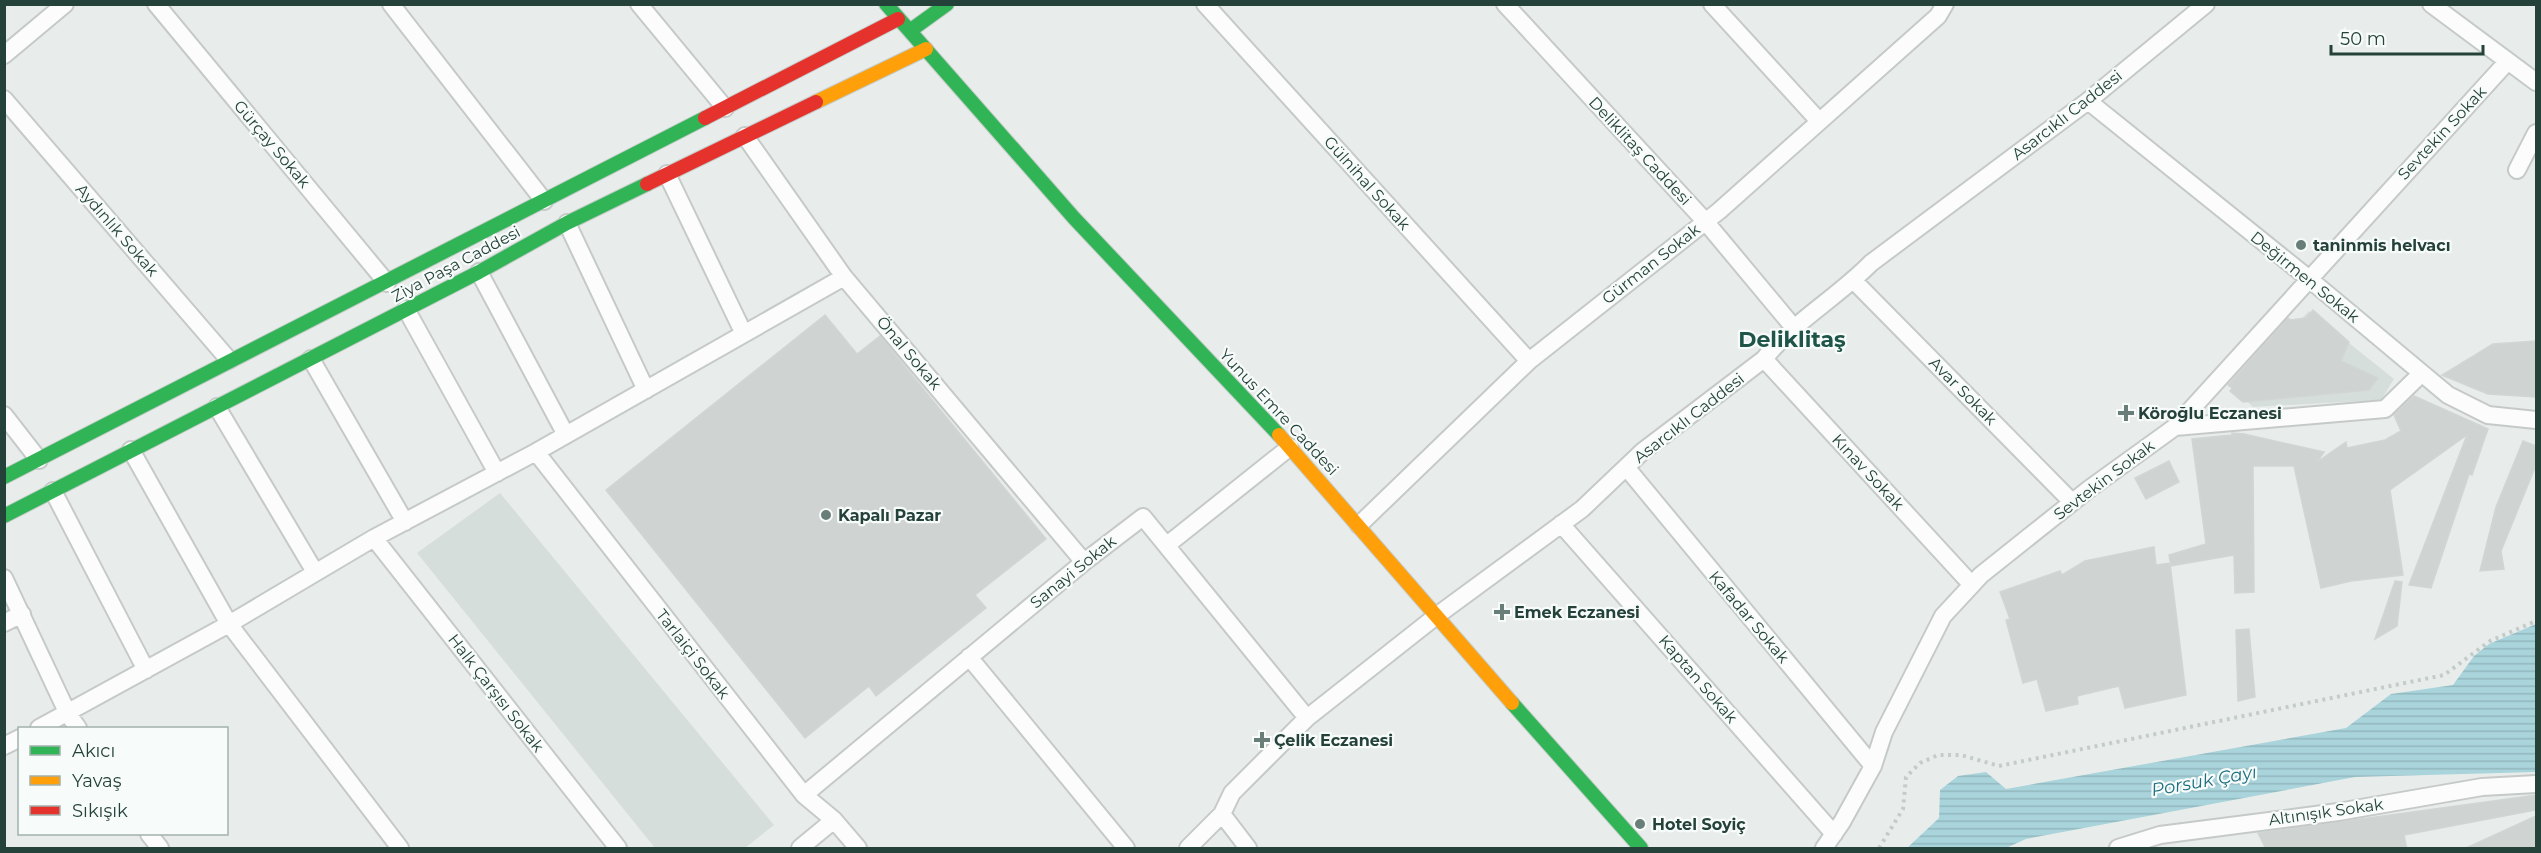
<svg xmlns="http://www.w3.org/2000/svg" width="2541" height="853" viewBox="0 0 2541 853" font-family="Montserrat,sans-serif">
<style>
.built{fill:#d6dedb}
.water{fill:url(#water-rules)}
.building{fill:#cfd4d2;stroke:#d1d6d4;stroke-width:1.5}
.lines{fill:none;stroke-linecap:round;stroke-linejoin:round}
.street-casing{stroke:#c5cac8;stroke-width:20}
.fast-casing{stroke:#c3cbc8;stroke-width:16}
.slow-casing{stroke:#c3cbc8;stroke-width:16}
.jam-casing{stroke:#c3cbc8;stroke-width:16}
.path{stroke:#c3ccca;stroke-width:4;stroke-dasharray:3 4.5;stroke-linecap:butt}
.street{stroke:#fcfcfc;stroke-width:16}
.fast{stroke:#30b455;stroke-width:14}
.slow{stroke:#ff9f0a;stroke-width:14}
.jam{stroke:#e5322d;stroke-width:14}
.poi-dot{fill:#697e78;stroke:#f7fbf9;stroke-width:2}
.labels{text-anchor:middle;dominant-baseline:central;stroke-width:4.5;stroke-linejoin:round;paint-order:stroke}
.street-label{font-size:16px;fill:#24423a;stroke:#f7fbf9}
.poi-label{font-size:16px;font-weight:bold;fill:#24423a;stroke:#f7fbf9;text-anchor:start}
.water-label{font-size:18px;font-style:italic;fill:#1c6f80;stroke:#f7fbf9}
.district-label{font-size:22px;font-weight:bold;fill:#1f5548;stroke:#f7fbf9}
</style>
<defs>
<pattern id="water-rules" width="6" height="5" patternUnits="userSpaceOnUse" patternTransform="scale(1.5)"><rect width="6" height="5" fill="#a9d4db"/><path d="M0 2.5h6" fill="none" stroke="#91b7bd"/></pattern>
</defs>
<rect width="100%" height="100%" fill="#e8edeb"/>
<path class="built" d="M2309,311L2394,379L2381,400L2253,407L2235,390Z
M500,493L774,825L745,848H655L417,553Z"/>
<path class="water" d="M2536,624V772L2355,777L2026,839L2006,848H1907L1939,818L1940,790L1958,776L1986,772L2006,789L2346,728L2391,694L2453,685L2474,656L2489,644Z"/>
<path class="building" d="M2313,310L2349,342L2341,361L2378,378L2369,390L2243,402L2230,391L2232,388L2228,385L2288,318L2291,320L2306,318Z
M825,315L857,354L880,336L1046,539L975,595L986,608L876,696L869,686L805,738L606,490Z
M2536,341V397L2488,394L2442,375L2493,344Z
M2414,396L2488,429L2472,475L2469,474L2431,588L2409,585L2467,435L2390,490L2403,575L2351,581L2321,588L2294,466H2253L2254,592L2235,593L2234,555L2171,566L2169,555L2206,544L2192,439L2232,435V433L2244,434L2324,452L2317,462L2346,442L2347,448L2385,440L2401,431L2394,415Z
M2523,441L2536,446V465L2501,551L2504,569L2480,571L2496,507Z
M2169,461L2179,482L2146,499L2135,478Z
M2154,547L2156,565L2170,563L2186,695L2125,708L2119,686L2077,696L2078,704L2046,711L2037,679L2023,683L2006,620L2010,619L2000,592L2060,571L2062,575L2085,561Z
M2395,581L2402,582L2397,626L2375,639Z
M2249,629L2255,697L2238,701L2236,630Z
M2536,795V810L2404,835L2407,849H2266L2258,833Z
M2536,816V849H2464Z"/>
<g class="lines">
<defs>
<path id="street" d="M156,4L387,283
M391,4L544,201
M639,4L725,108
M1205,4L1529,361
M1505,4L1705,221L1795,329
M1712,4L1819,121
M2431,4L2536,82
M4,55L65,4
M4,99L229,360
M2088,101L2308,278L2448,395L2488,415L2536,420
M745,136L844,277L1084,562
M2517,170L2536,133
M667,174L744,334
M567,223L646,390
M479,272L566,435
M1854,281L2072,502
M406,309L497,473
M311,359L405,522
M1764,359L1972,585
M217,407L315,572
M4,415L39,460
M2175,427L2385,409L2422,373
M131,450L229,624L400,848
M536,452L804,795L834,820L858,848
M1626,467L1873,766
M53,491L146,670
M1561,524L1834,834
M1359,525L1529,361L1719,211L1938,16L1945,4
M374,538L618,848
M1167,545L1290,447
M4,578L68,714L78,728
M4,623L22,614
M969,657L1126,848
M39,728L229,624L374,538L536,452L844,277
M4,746L20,738
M804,795L1084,562L1143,517L1307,718
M1222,814L1248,848
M149,834L160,848
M800,848L834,820
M1188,848L1222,814L1232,793L1307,718L1435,617L1582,509L1643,451L1764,359C1793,322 1838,297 1871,263L2088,101L2206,4
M1824,848L1842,822L1873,766L1884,732L1943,616L1981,575L2089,489L2175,427L2507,62
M2118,848L2160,835L2338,812L2482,787L2536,784"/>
<path id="fast" d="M886,4L1074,218L1279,435
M911,30L947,4
M4,477L705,118
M4,516L479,272L567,223L647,184
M1512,703L1641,848"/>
<path id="slow" d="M816,102L926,49
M1279,435L1512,703"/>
<path id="jam" d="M705,118L898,19
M647,184L816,102"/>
</defs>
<use href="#street" class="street-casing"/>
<use href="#fast" class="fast-casing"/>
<use href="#slow" class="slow-casing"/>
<use href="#jam" class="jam-casing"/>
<path class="path" d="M1879,848L1903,809L1906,777L1920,763L1938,755H1961L1999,766L2444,675L2490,641L2536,621"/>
<use href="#street" class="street"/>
<use href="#fast" class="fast"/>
<use href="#slow" class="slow"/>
<use href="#jam" class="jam"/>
</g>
<g class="poi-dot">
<circle cx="2301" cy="245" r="6"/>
<path d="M2123 404h6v6h6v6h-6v6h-6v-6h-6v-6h6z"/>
<circle cx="826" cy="515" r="6"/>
<path d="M1499 603h6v6h6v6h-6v6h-6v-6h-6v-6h6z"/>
<path d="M1259 731h6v6h6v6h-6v6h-6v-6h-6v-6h6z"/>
<circle cx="1640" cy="824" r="6"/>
</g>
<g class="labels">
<g class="street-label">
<text transform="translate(2067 115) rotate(-38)">Asarcıklı Caddesi</text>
<text transform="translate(2442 133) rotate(-47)">Sevtekin Sokak</text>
<text transform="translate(272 144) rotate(50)">Gürçay Sokak</text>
<text transform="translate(1640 151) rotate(47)">Deliklitaş Caddesi</text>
<text transform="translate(1367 183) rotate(48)">Gülnihal Sokak</text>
<text transform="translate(117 230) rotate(49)">Aydınlık Sokak</text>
<text transform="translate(456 264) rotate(-28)">Ziya Paşa Caddesi</text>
<text transform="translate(1651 264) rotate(-38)">Gürman Sokak</text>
<text transform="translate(2305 277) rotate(39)">Değirmen Sokak</text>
<text transform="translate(909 353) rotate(50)">Önal Sokak</text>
<text transform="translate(1963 391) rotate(45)">Avar Sokak</text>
<text transform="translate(1279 412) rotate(47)">Yunus Emre Caddesi</text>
<text transform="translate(1689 418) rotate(-38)">Asarcıklı Caddesi</text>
<text transform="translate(1868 472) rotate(47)">Kınav Sokak</text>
<text transform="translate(2104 480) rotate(-37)">Sevtekin Sokak</text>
<text transform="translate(1073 572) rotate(-39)">Sanayi Sokak</text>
<text transform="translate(1749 617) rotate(50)">Kafadar Sokak</text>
<text transform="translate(693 654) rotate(52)">Tarlaiçi Sokak</text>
<text transform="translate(1698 679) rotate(49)">Kaptan Sokak</text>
<text transform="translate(496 693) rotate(52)">Halk Çarşısı Sokak</text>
<text transform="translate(2326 812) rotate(-8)">Altınışık Sokak</text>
</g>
<g class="poi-label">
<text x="2313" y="245">taninmis helvacı</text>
<text x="2138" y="413">Köroğlu Eczanesi</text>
<text x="838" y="515">Kapalı Pazar</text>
<text x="1514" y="612">Emek Eczanesi</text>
<text x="1274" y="740">Çelik Eczanesi</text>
<text x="1652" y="824">Hotel Soyiç</text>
</g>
<g class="water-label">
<text transform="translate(2204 781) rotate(-10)">Porsuk Çayı</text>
</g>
<g class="district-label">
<text x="1792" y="339">Deliklitaş</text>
</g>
</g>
<rect width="2541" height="853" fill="none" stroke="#24423a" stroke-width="12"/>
<rect x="18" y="727" width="210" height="108" fill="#f7fbf9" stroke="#a3b1ad" stroke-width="1.5"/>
<rect x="30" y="746" width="30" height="9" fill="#30b455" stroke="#a3b1ad" stroke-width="1.5"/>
<text x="72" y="757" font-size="18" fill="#24423a">Akıcı</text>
<rect x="30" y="776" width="30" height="9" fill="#ff9f0a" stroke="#a3b1ad" stroke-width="1.5"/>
<text x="72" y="787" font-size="18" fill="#24423a">Yavaş</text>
<rect x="30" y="806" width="30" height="9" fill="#e5322d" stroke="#a3b1ad" stroke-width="1.5"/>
<text x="72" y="817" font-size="18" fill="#24423a">Sıkışık</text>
<path d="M2331 45v9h152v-9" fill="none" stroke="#24423a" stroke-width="3"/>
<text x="2340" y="45" font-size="18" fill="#24423a" stroke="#f7fbf9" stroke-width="4.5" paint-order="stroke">50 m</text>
</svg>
